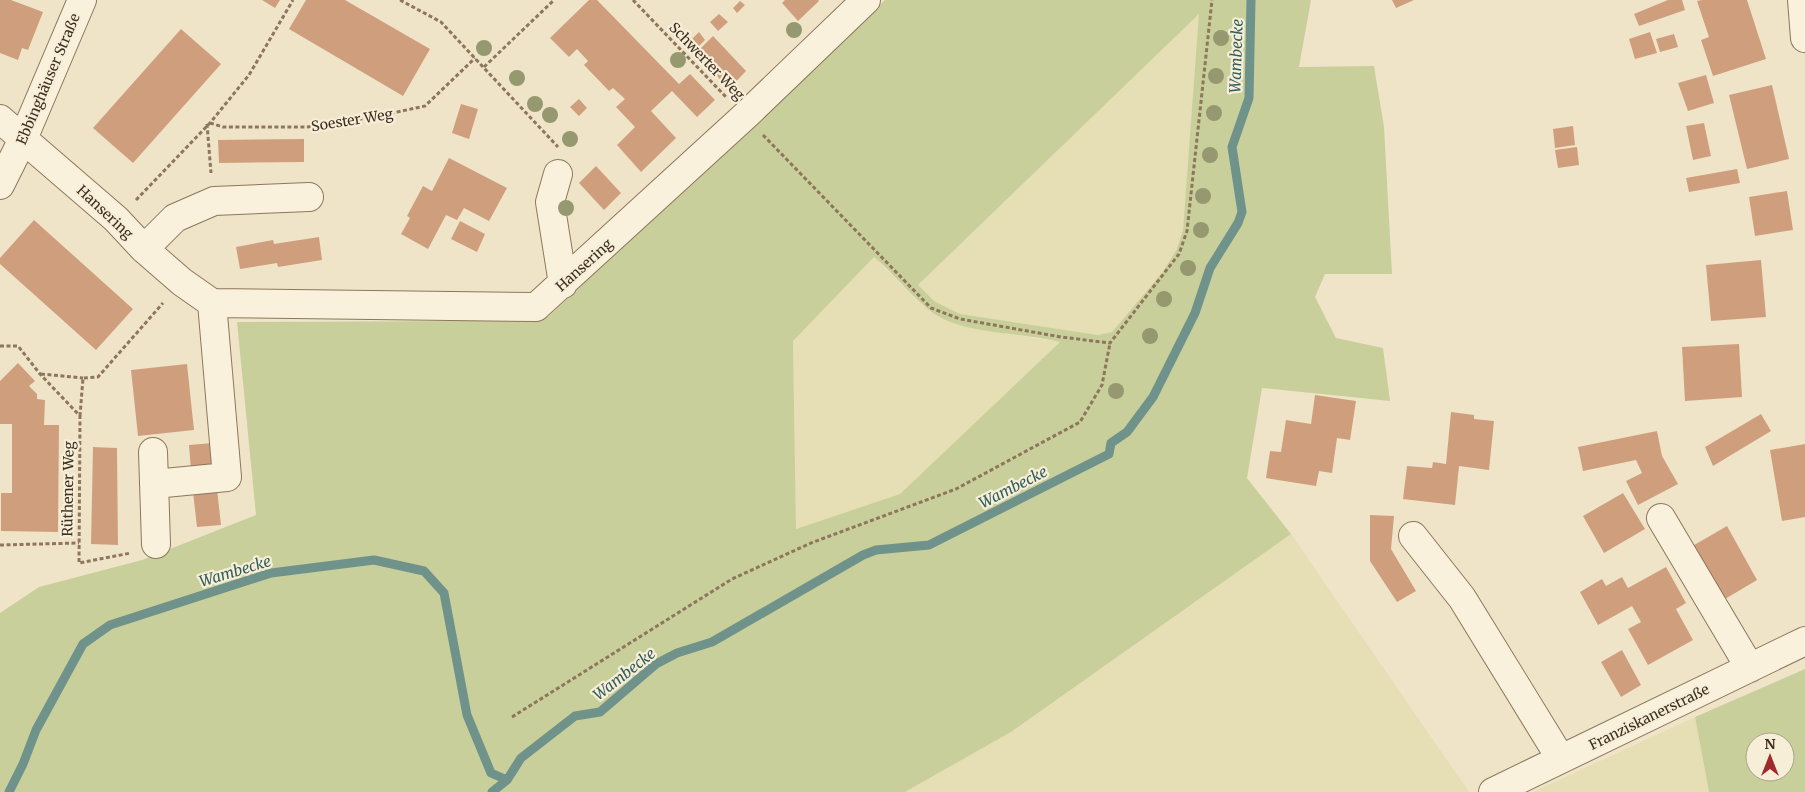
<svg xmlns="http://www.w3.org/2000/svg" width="1805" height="792" viewBox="0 0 1805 792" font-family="Merriweather,serif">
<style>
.farmland{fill:#e6deb5}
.green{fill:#c9cf9b;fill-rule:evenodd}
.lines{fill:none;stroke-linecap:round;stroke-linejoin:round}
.stream{stroke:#6f938a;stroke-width:9}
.building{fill:#cf9f7d}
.minor-casing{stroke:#8d765c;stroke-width:30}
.path{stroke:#8d765c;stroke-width:3;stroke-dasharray:4 2.5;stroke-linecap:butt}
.minor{stroke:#faf1dc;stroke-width:28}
.tree{fill:#96986f}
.labels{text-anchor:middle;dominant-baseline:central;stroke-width:4.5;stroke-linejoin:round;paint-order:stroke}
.street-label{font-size:14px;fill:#3d2e20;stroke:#f7eed8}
.water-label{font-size:15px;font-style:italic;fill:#2f5d5a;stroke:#f7eed8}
</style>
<rect width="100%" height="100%" fill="#f0e4c8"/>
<path class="farmland" d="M1200,13L1183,230L1177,249L1162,273L1112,332L1098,335L960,314L934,301L922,290L918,285Z
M874,257L919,303L938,316L954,322L997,332L1060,342L900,494L796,529L793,341Z
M1291,534L1469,792H905L1011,732Z
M1695,717L1709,792H1533Z"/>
<path class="green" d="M885,0H1311L1299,67L1374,66L1384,127L1392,274H1325L1315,297L1336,338L1383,348L1390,401L1262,388L1247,478L1291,534L1011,732L905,792H0V613L39,587L142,560L256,515L237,322L464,321L548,317ZM1199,14L1183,230L1177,249L1162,273L1112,332L1098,335L960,314L934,301L918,285ZM874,257C896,275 912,299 936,315C969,335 1023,332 1060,342L900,494L796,529L793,341Z
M1805,669V792H1709L1695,717ZM1755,742H1785V772H1755Z"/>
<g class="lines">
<path class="stream" d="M9,792L23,764L36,730L83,644L110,625L271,573L374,560L424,571L444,593L467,715L491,773L507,780
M492,792L507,780L521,758L575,716L600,712L656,664L677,653L712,642L863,555L876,550L929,545L1109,454L1111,443L1127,432L1153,397L1195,313L1210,268L1238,223L1242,212L1232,147L1249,98L1251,0"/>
</g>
<path class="building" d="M0,0H11L43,12L28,50L22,48L18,60L0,53Z
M262,0H280L275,8Z
M306,0H345L430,49L403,96L289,29Z
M589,0H597L679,84L690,74L715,100L697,117L672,91L651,111L676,138L641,172L617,145L635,127L616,107L625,99L613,88L609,91L584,65L588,61L577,49L569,57L550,38Z
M785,0H818L819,1L798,21L782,3Z
M1392,0H1414L1396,8Z
M1668,0H1682L1685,10L1639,26L1634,14Z
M1702,0H1747L1766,59L1713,76L1701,40L1709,37L1697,1Z
M740,1L745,5L737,13L733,8Z
M719,14L728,22L718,31L710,22Z
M181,29L221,64L133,163L93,128Z
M699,32L705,40L698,47L691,40Z
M1650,32L1657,53L1635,59L1629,39Z
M1674,34L1678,47L1660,52L1656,39Z
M713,36L746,71L729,89L696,53Z
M1706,75L1714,103L1688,111L1678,83Z
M1772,85L1789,159L1747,169L1729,95Z
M579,99L587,108L579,116L570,107Z
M461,104L478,109L469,139L452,133Z
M1704,123L1711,156L1693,160L1686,126Z
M1573,126L1575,145L1555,148L1553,129Z
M304,139V162L219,163L218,140Z
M1577,147L1579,165L1558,168L1555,150Z
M449,158L507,188L489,221L464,208L457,220L446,215L428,249L401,234L410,218L407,216L423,186L432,191Z
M596,166L621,193L604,210L579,183Z
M1737,169L1740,183L1689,192L1686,178Z
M1787,191L1793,230L1755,236L1749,197Z
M34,220L133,309L96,350L0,264V258Z
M460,221L485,234L477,252L451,239Z
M319,237L322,260L278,267L277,263L240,269L236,247L273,240L274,244Z
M1761,260L1766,317L1711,321L1706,265Z
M1739,344L1742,397L1685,401L1682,347Z
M18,363L35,381L29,386L37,394V399L45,400L44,425H59L58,532L1,531V493H12V424H0V381Z
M187,364L194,430L138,436L131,370Z
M1315,395L1356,401L1350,440L1337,438L1332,473L1319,471L1316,486L1266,478L1270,451L1281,452L1286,420L1311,424Z
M1451,412L1474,415V419L1494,421L1489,470L1459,466L1455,505L1403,499L1407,466L1432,468L1433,462L1446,464Z
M1761,414L1771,431L1713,466L1705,447Z
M1657,431L1662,456L1678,484L1638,505L1626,481L1642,473L1636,460L1583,471L1578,447Z
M213,443L215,468L191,470L189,445Z
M1805,444V517L1782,521L1770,450Z
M93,447L117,448L118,545L91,544Z
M217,489L221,525L197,527L193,492Z
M1623,493L1645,529L1604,553L1583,516Z
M1370,515L1394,516L1391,549L1416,591L1397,602L1370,561Z
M1727,526L1757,580L1720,602L1689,548Z
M1666,567L1686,603L1676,609L1693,640L1648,665L1628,629L1641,622L1632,606L1598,625L1580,592L1602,579L1606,586L1622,577L1628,588Z
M1622,650L1641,685L1621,697L1601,662Z"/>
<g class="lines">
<defs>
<path id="minor" d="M1802,0L1805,38
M0,119L116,219L144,249L182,282L212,303L536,307L745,116L866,0
M558,174L550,202L563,284
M0,185L23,139L82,0
M144,249L175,218L214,201L309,197
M153,452L156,544
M154,484L227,477L212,303
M1661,518L1750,668
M1413,536L1462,598L1561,759
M1493,792L1805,641"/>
</defs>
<use href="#minor" class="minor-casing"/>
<path class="path" d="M400,0L441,22L558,147
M633,0L726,97
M484,67L554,0
M210,123L223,127H307L374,117L425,106L475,58
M207,124L211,173
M763,135L931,308L960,319L1061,337L1110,343L1179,254L1187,231L1212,0
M136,200L210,123L249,75L293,0
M0,346H18L40,374L80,416L79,563L131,553
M41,374L83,378
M80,416L83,378L98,377L163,303
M0,545L79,543
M512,717L732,579L811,543L956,489L1080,422L1102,385L1110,343"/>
<use href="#minor" class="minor"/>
</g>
<g class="tree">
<circle cx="794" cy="30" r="8"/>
<circle cx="1221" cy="38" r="8"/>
<circle cx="484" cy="48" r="8"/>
<circle cx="678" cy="60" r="8"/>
<circle cx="1216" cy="76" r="8"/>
<circle cx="517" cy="78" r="8"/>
<circle cx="535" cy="104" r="8"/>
<circle cx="1214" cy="113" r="8"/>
<circle cx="550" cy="115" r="8"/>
<circle cx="570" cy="139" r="8"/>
<circle cx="1210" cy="155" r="8"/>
<circle cx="1203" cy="196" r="8"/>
<circle cx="566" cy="208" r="8"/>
<circle cx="1201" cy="230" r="8"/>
<circle cx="1188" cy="268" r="8"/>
<circle cx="1164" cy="299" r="8"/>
<circle cx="1150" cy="336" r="8"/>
<circle cx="1116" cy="391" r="8"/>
</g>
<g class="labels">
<g class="street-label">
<text transform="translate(707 61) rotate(46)">Schwerter Weg</text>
<text transform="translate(48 79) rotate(-67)">Ebbinghäuser Straße</text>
<text transform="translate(352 120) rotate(-9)">Soester Weg</text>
<text transform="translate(105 212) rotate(43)">Hansering</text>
<text transform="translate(584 265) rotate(-42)">Hansering</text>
<text transform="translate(68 489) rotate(-89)">Rüthener Weg</text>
<text transform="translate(1649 717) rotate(-26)">Franziskanerstraße</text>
</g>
<g class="water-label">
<text transform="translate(1236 56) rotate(-88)">Wambecke</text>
<text transform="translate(1013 487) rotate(-27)">Wambecke</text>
<text transform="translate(235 571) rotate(-17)">Wambecke</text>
<text transform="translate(624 674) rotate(-38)">Wambecke</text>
</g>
</g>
<g transform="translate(1770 757)"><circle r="24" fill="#f7eed8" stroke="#ada18e"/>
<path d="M0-4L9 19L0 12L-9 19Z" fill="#9e2a2b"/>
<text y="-8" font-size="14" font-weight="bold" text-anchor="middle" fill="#3d2e20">N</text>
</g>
</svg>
